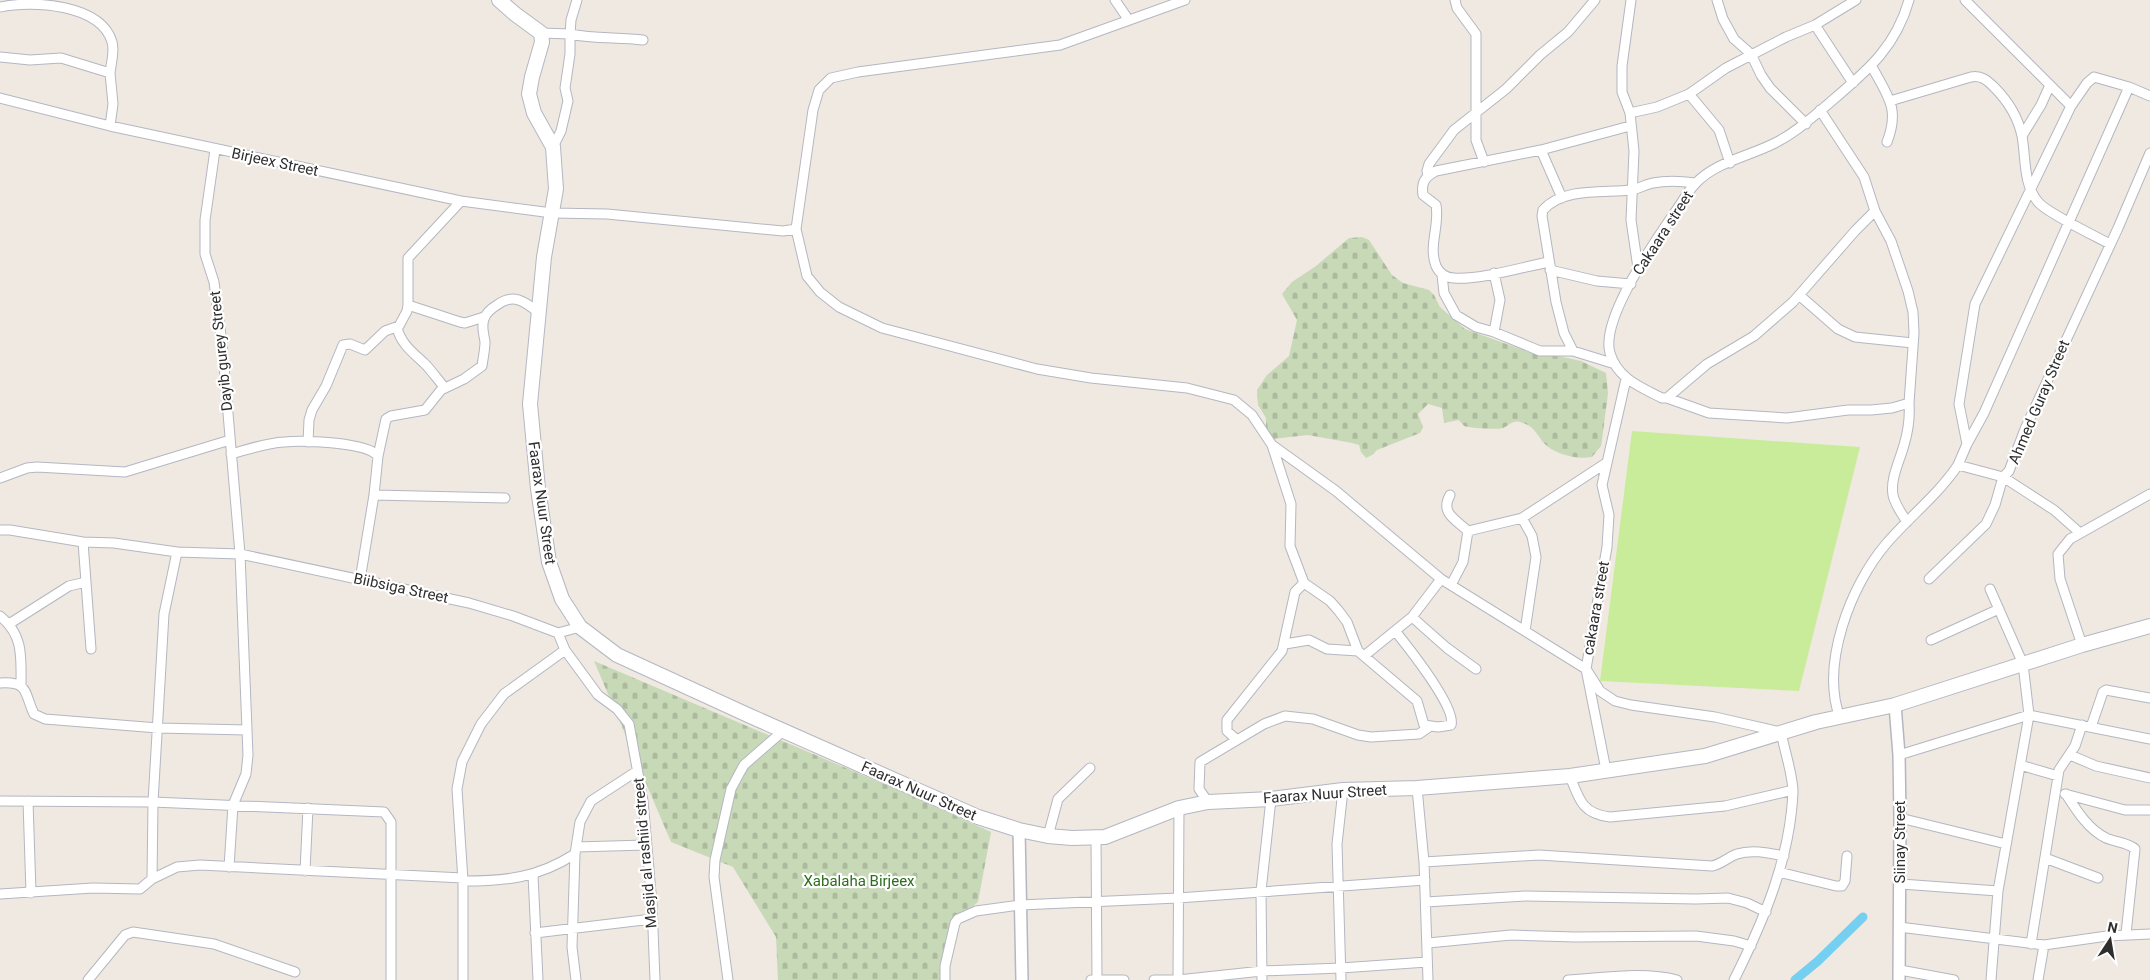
<svg xmlns="http://www.w3.org/2000/svg" width="2150" height="980" viewBox="0 0 2150 980" font-family="Roboto,sans-serif">
<style>
.cemetery{fill:url(#cemetery-stones)}
.pitch{fill:#c9ec9a}
.lines{fill:none;stroke-linecap:round;stroke-linejoin:round}
.canal{stroke:#75cff0;stroke-width:9}
.minor-casing{stroke:#b4b7c1;stroke-width:11}
.tertiary-casing{stroke:#b4b7c1;stroke-width:14}
.secondary-casing{stroke:#b4b7c1;stroke-width:16}
.minor{stroke:#fff;stroke-width:9}
.tertiary{stroke:#fff;stroke-width:11}
.secondary{stroke:#fff;stroke-width:14}
.labels{text-anchor:middle;dominant-baseline:central;stroke-width:4.5;stroke-linejoin:round;paint-order:stroke}
.street-label{font-size:15px;fill:#2e2e2e;stroke:#fff}
.park-label{font-size:15px;fill:#2c6e1b;stroke:#fff}
</style>
<defs>
<pattern id="cemetery-stones" width="16" height="16" patternUnits="userSpaceOnUse" patternTransform="scale(1.25)"><rect width="16" height="16" fill="#c8d9b8"/><path d="M2 7V4a2 2 0 0 1 4 0v3zM10 15v-3a2 2 0 0 1 4 0v3z" fill="#acbb9e"/></pattern>
</defs>
<rect width="100%" height="100%" fill="#efe9e1"/>
<path class="cemetery" d="M1362,237L1369,240L1392,275L1403,283L1429,290L1434,295L1440,307L1465,329L1534,354L1554,355L1581,361L1606,373L1608,393L1602,440L1601,446L1592,457C1577,460 1552,454 1542,441C1536,432 1532,425 1520,422C1512,420 1510,425 1503,428C1498,430 1469,428 1464,426C1464,425 1459,421 1459,420L1444,423L1442,408L1428,404L1418,414L1423,427L1420,433L1377,450L1372,455L1366,458L1361,452L1359,445L1352,443L1308,435L1272,439L1266,433V418L1258,405L1257,390L1267,375L1289,356L1297,320L1282,294L1292,282L1316,266L1349,238Z
M594,661L905,793L991,832L978,902L958,919L940,980H778L776,937L733,867L671,842Z"/>
<path class="pitch" d="M1632,431L1860,447L1799,691L1600,681Z"/>
<g class="lines">
<path class="canal" d="M1795,980L1818,961L1863,917"/>
<defs>
<path id="minor" d="M1115,0L1128,19
M1185,0L1060,45L858,72L831,78L819,90L813,110L796,229L807,276L820,292L839,307L882,328L1037,369L1091,378L1187,388L1234,400L1252,415L1272,445L1336,491L1441,579L1586,669L1600,691L1615,701L1631,705L1715,717L1781,732C1784,749 1793,775 1793,792C1790,859 1764,920 1734,980
M1455,0L1457,8L1476,34V140L1484,162
M1631,0L1622,66V92L1630,113L1634,151L1631,220L1638,268
M1717,0L1723,19L1734,39L1751,54L1761,75L1770,88L1806,124
M1965,0L2071,106
M0,7C32,0 101,4 112,42C115,51 111,63 110,73
M1815,25L1853,83
M541,33L570,34L571,20L577,0
M0,57L30,60L61,58L110,73L113,104L110,126
M1872,67C1888,96 1900,109 1887,142
M1689,94L1719,130L1730,163
M0,98L110,126L461,201L552,213L607,214L783,231L796,229
M1890,101L1971,77C1981,75 1987,80 1994,87C2007,100 2018,117 2022,136C2026,158 2023,184 2038,202C2047,213 2095,236 2110,244
M1820,110L1864,177L1875,211L1891,241L1908,291L1913,312L1914,333L1909,403L1892,408L1871,410H1848L1787,418L1709,413L1667,398H1662C1640,387 1617,378 1610,353C1600,319 1656,240 1675,212C1682,203 1687,192 1695,184C1715,162 1750,156 1775,143C1795,133 1810,119 1827,105C1864,73 1895,50 1909,0
M1630,113L1657,107L1689,94L1726,68L1786,37L1815,25L1856,0
M2022,136L2041,105L2050,85
M553,147L561,131L568,101L565,88L570,54V34C594,39 619,37 643,40
M215,150L205,220V254L214,282L222,343L240,554L248,755L246,774L233,805L229,867
M1541,150L1562,198
M1428,176L1427,171L1429,164L1454,130L1506,89L1540,55L1568,32L1595,0
M1549,262C1522,267 1481,280 1454,278C1446,278 1439,273 1436,266C1428,246 1440,225 1436,205L1423,195C1421,182 1425,177 1436,171L1541,150L1630,126
M1550,270L1597,281L1631,284
M1442,275L1444,293L1456,315L1476,327L1494,332L1540,351H1573L1615,364
M1799,295L1838,329L1855,337L1913,343
M408,305L460,322L465,323L484,317
M397,328C402,346 414,353 427,366C433,373 439,381 445,388
M1494,332L1500,300L1494,273
M1573,351L1564,333L1556,302L1542,216L1543,210C1563,187 1604,193 1631,190C1639,189 1646,184 1653,183C1668,180 1681,181 1695,183
M1667,398L1707,364L1754,336L1793,302L1855,231L1875,211
M308,442L309,420L312,410L326,386L343,345L350,344L365,350L385,331L399,326L407,311L408,305V258L461,201
M1967,444L1959,404L1975,304L2071,106L2087,83L2094,77L2129,87L2150,96
M1272,445L1291,504L1290,546L1304,583L1330,601L1338,610L1347,622L1358,651L1417,701L1424,725L1438,727L1451,725C1457,708 1408,647 1396,632
M231,454C249,449 266,443 284,442C302,440 367,442 378,456
M1958,465L1967,444L1984,413L2129,87
M0,478L27,468L37,467L125,472L230,440
M374,495L505,498
M1450,495C1440,513 1455,519 1468,531
M1522,518L1532,536L1536,557L1525,631
M1907,522C1902,514 1895,505 1893,495C1890,479 1900,460 1904,445C1908,432 1910,417 1909,403
M0,530H10L83,542L114,543L177,552L240,554L469,603L513,616L558,633
M83,542L91,649
M1929,579L1986,524L1995,505L2003,477L2054,510L2080,533
M360,580L374,495L378,456L386,419L391,416L425,410L441,390L464,379L482,366C483,358 485,350 485,342C484,334 481,327 484,319C486,313 492,308 497,305C513,293 524,301 538,312
M1451,585L1463,562L1468,531L1522,518L1606,463
M1990,589L2023,664L2029,715L1998,891L1991,980
M0,616C24,635 21,658 21,686
M1412,617L1447,648L1476,669
M9,624L69,586L86,582
M558,633L565,650L598,695L617,709L629,724L643,801L652,904L655,980
M558,633L580,627
M1931,640L1999,609
M1285,644L1309,640L1327,649L1358,651
M2082,645L2060,579L2058,554L2070,539L2150,494
M1364,656L1412,617L1441,579
M0,683C30,681 24,694 34,714L45,719L158,728L247,730
M1840,718C1820,664 1851,585 1886,544C1909,517 1938,495 1958,465L2003,477L2009,471L2025,429L2118,228L2150,153
M2091,727L2103,692L2106,690L2150,698
M1237,740L1227,731V720L1282,651L1295,592L1304,583
M1899,755L2029,715L2150,739
M2070,755L2096,766L2150,778
M2020,765L2058,776
M1606,770L1586,669L1607,547L1609,515L1602,485L1626,379
M1570,776C1579,799 1582,814 1610,817L1725,806L1793,790
M1417,788L1424,862L1428,980
M2065,794L2125,810H2150
M2066,794C2077,811 2088,829 2106,838C2115,842 2129,843 2135,849L2126,934
M0,801L153,802L384,812L391,822V980
M28,801L31,893
M1208,802L1199,789L1200,762L1264,724L1285,716L1313,719L1358,735L1371,737L1419,734L1429,727
M1900,818L2006,844
M1048,836L1058,799L1090,768
M1096,838L1097,980
M576,847L646,845
M2045,858L2098,878
M1424,862L1539,855L1712,866C1722,864 1728,857 1737,854C1752,849 1769,853 1784,856
M305,871L308,808
M1779,872L1836,886H1842L1845,881L1847,856
M533,875L538,980
M152,879L153,802L164,614L177,552
M463,881C507,881 537,878 575,854
M1901,884L1998,891
M0,894L93,888L140,889L152,879L177,867L200,865L463,878
M1426,902L1525,896L1696,899L1728,898L1747,903L1766,912
M1899,927L2044,945L2107,936L2150,934
M535,933L652,919
M1428,943L1511,935L1575,937L1696,936L1734,941L1751,946
M2031,944L2059,770L2075,746L2082,725
M1900,970L1954,980
M88,980L125,935L133,932L214,944L295,972
M463,980V881L457,789L462,762L481,724L504,694L565,650
M576,980L572,947L575,854L580,822L591,801L637,771
M728,980L714,877L715,860L731,789L739,774L744,765L783,731
M945,980V966L955,923L958,919L976,911L1020,905L1178,898L1425,880
M1091,980H1124
M1154,980H1178L1262,971L1341,968L1427,962
M1178,980L1179,808
M1262,980L1261,891L1271,799
M1341,980L1337,844L1343,790
M1568,980C1604,978 1643,971 1677,980
M2038,980L2044,945"/>
<path id="tertiary" d="M1895,705L1899,755L1900,818L1899,980
M1019,830L1022,980"/>
<path id="secondary" d="M499,0L515,14L541,33L542,42L532,77L529,94L534,113L553,147L556,189L544,257L530,404L538,489L549,562L562,599L580,627L617,655L750,716L978,817L1019,830L1048,836L1072,838L1105,837L1179,808L1208,802L1271,799L1343,790L1417,788L1570,776L1705,756L1816,722L1895,705L2082,645L2150,626"/>
</defs>
<use href="#minor" class="minor-casing"/>
<use href="#tertiary" class="tertiary-casing"/>
<use href="#secondary" class="secondary-casing"/>
<use href="#minor" class="minor"/>
<use href="#tertiary" class="tertiary"/>
<use href="#secondary" class="secondary"/>
</g>
<g class="labels">
<g class="street-label">
<text transform="translate(275 162) rotate(12)">Birjeex Street</text>
<text transform="translate(1663 233) rotate(-57)">Cakaara street</text>
<text transform="translate(221 351) rotate(-96)">Dayib gurey Street</text>
<text transform="translate(2039 402) rotate(-67)">Ahmed Guray Street</text>
<text transform="translate(542 503) rotate(82)">Faarax Nuur Street</text>
<text transform="translate(401 588) rotate(12)">Biibsiga Street</text>
<text transform="translate(1596 608) rotate(-80)">cakaara street</text>
<text transform="translate(919 791) rotate(24)">Faarax Nuur Street</text>
<text transform="translate(1325 794) rotate(-4)">Faarax Nuur Street</text>
<text transform="translate(1900 842) rotate(-90)">Siinay Street</text>
<text transform="translate(645 853) rotate(-95)">Masjid al rashiid street</text>
</g>
<g class="park-label">
<text x="859" y="881">Xabalaha Birjeex</text>
</g>
</g>
<g transform="translate(2110 940) rotate(12)" stroke="#ffffff" stroke-width="4" paint-order="stroke">
<path d="M0-4L9 19L0 12L-9 19Z" fill="#2e2e2e"/>
<text y="-8" font-size="14" font-weight="bold" text-anchor="middle" fill="#2e2e2e">N</text>
</g>
</svg>
